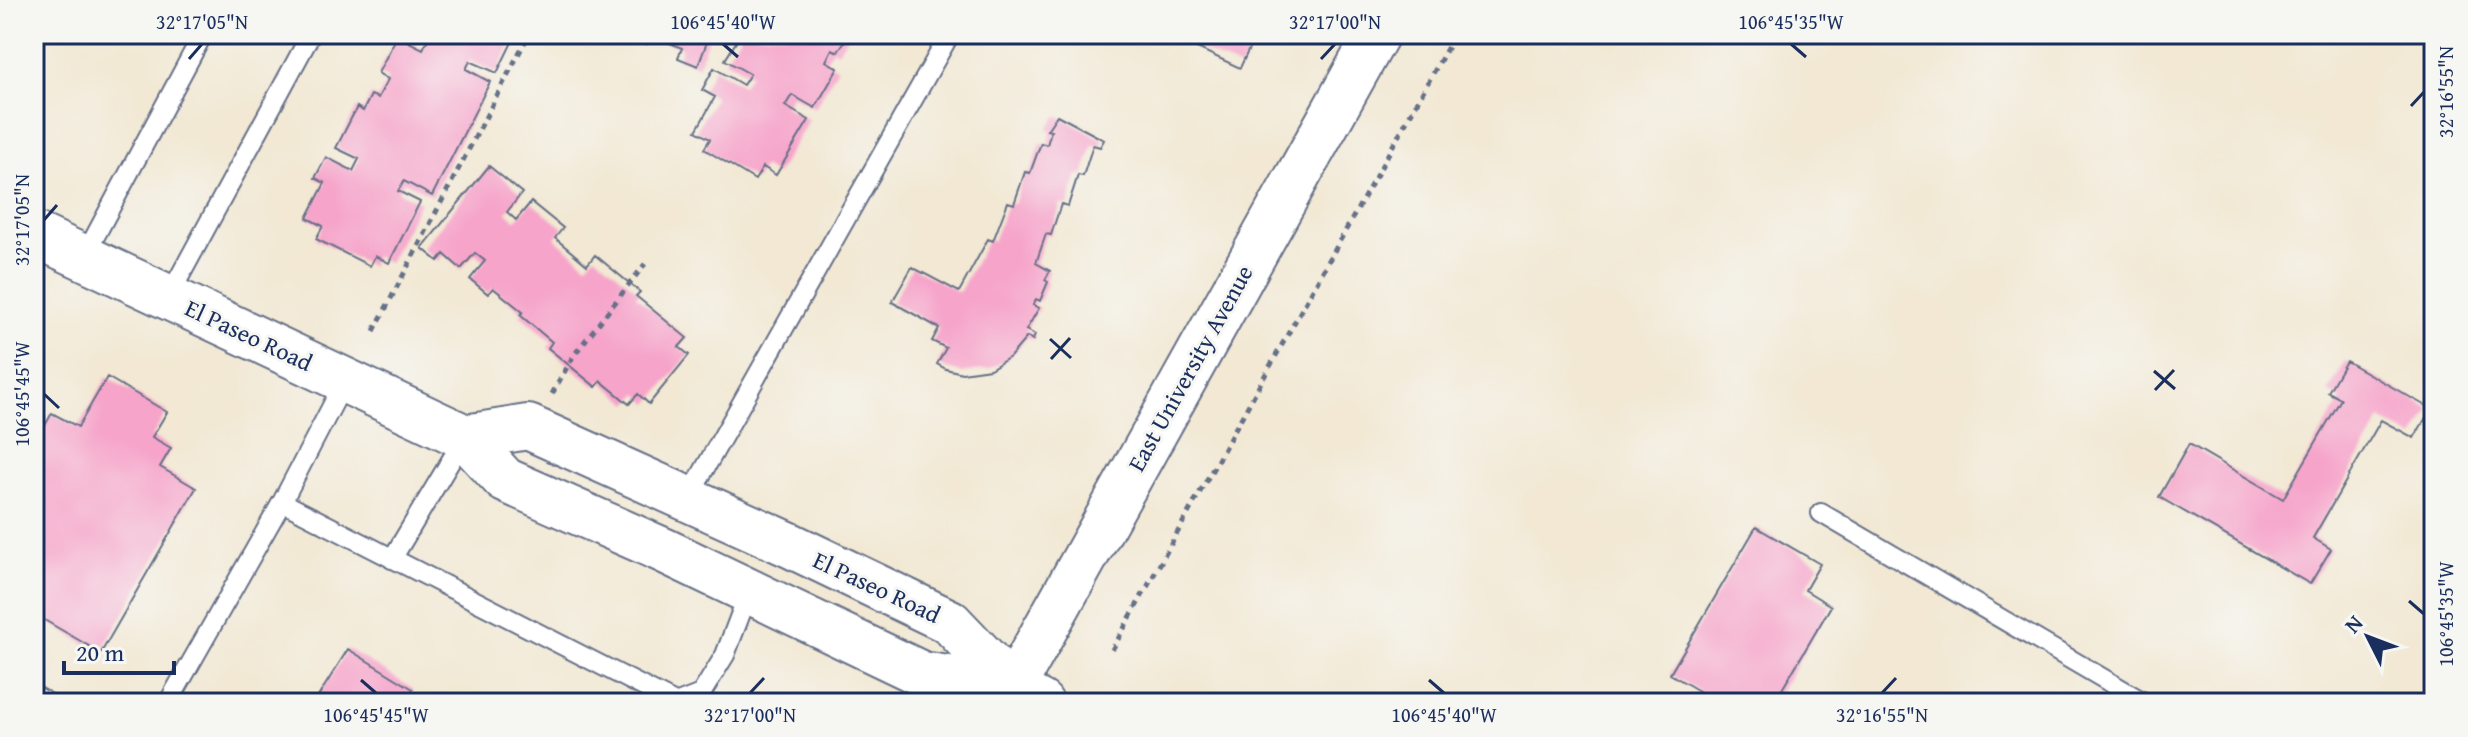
<svg xmlns="http://www.w3.org/2000/svg" width="2468" height="737" viewBox="0 0 2468 737" font-family="'Gentium Book Plus',serif">
<style>
.building{fill:#f6a4ca}
.lines{fill:none;stroke-linecap:round;stroke-linejoin:round}
.service-casing{stroke:#667087;stroke-width:22}
.tertiary-casing{stroke:#667087;stroke-width:48}
.secondary-casing{stroke:#667087;stroke-width:48}
.primary-casing{stroke:#667087;stroke-width:48}
.path{stroke:#667087;stroke-width:5;stroke-dasharray:6 6;stroke-linecap:butt}
.service{stroke:#fff;stroke-width:18}
.tertiary{stroke:#fff;stroke-width:44}
.secondary{stroke:#fff;stroke-width:44}
.primary{stroke:#fff;stroke-width:44}
.ticks{fill:none;stroke:#1b2f5e;stroke-width:3}
.labels{text-anchor:middle;dominant-baseline:central;stroke-width:6;stroke-linejoin:round;paint-order:stroke}
.street-label{font-size:24px;fill:#1b2f5e;stroke:#f6f6f2}
.neatline{fill:none;stroke:#1b2f5e;stroke-width:3}
.ticks-label{font-size:20px;text-anchor:middle;fill:#1b2f5e}
</style>
<rect width="100%" height="100%" fill="#f6f6f2"/>
<filter id="ink" filterUnits="userSpaceOnUse"><feTurbulence type="fractalNoise" baseFrequency=".0125" numOctaves="2"/><feDisplacementMap in="SourceGraphic" scale="16" xChannelSelector="R" yChannelSelector="G"/><feConvolveMatrix kernelMatrix="1 2 1 2 8 2 1 2 1" color-interpolation-filters="sRGB"/></filter>
<filter id="wash" filterUnits="userSpaceOnUse"><feTurbulence type="fractalNoise" baseFrequency=".006" numOctaves="4" result="noise"/><feDisplacementMap in="SourceGraphic" scale="32" xChannelSelector="R" yChannelSelector="G"/><feGaussianBlur stdDeviation="1.8" result="paint"/><feColorMatrix in="noise" values="0 0 0 0 0 0 0 0 0 0 0 0 0 0 0 0 0 1.4 0 .05"/><feComposite in="paint" operator="in"/></filter>
<g filter="url(#wash)">
<rect width="100%" height="100%" fill="#f2e8d3"/>
<g id="blocks">
<path class="building" d="M419,34H516L497,73L470,61L466,69L490,82L432,196L404,181L398,191L420,202L389,263L375,256L370,266L316,239L323,226L307,218L325,183L315,178L326,157L353,171L359,159L336,148L357,107L363,111L371,95L378,98L388,79L378,73L397,36L423,49L428,39Z
M621,34H651L647,44Z
M662,34H710L698,66L678,58L682,48L660,39Z
M741,34H849L838,52L832,49L826,61L838,68L815,108L792,95L785,106L809,120L776,175L763,167L755,180L704,149L710,139L696,131L715,97L702,90L714,68L743,85L750,74L725,60Z
M1167,34H1256L1240,68Z
M1057,115L1104,140L1100,147L1093,145L1083,176L1078,175L1068,206L1061,204L1051,235L1046,234L1036,263L1050,271L1045,280L1048,282L1040,301L1036,299L1033,305L1039,308L1026,330L1035,335L1033,340L1027,337L1010,357L990,369L962,373L946,369L937,364L946,348L932,341L939,328L892,302L912,267L959,292L988,239L993,241L1008,202L1014,204L1025,172L1030,173L1041,143L1047,145L1051,131L1047,130Z
M489,166L522,193L507,212L516,220L531,202L563,228L555,238L587,265L595,255L640,292L636,296L687,338L679,347L689,355L649,404L638,394L629,404L601,381L596,387L548,348L552,342L520,315L523,312L493,288L488,294L470,279L485,261L475,253L461,269L444,254L438,261L422,248Z
M2346,361L2431,409L2414,438L2381,420L2313,538L2331,549L2310,584L2159,497L2189,444L2283,499L2341,399L2328,392Z
M107,377L167,412L152,437L171,448L160,467L196,488L101,653L34,614V445L52,413L78,427Z
M1756,527L1820,564L1805,590L1831,606L1774,703H1692L1699,691L1670,674Z
M348,649L413,689L405,703H314Z"/>
</g>
</g>
<g filter="url(#ink)">
<use href="#blocks" fill-opacity="0" stroke="#667087" stroke-width="2"/>
<g class="lines">
<defs>
<path id="service" d="M84,257L203,34
M168,298L311,34
M687,500L950,34
M282,502L675,703
M1821,513L2145,703
M392,559L465,437
M34,695L48,703
M168,703L282,502L346,379
M678,703L701,694L725,655L749,592"/>
<path id="tertiary" d="M1013,688L1041,703"/>
<path id="secondary" d="M34,234L465,437L505,480L663,550L922,674L1013,688
M465,437L528,427L790,545L950,622L1013,688"/>
<path id="primary" d="M1004,703L1377,34"/>
</defs>
<use href="#service" class="service-casing"/>
<use href="#tertiary" class="tertiary-casing"/>
<use href="#secondary" class="secondary-casing"/>
<use href="#primary" class="primary-casing"/>
<path class="path" d="M374,331L529,34
M552,394L574,355L645,264
M1112,650L1455,34"/>
<use href="#service" class="service"/>
<use href="#tertiary" class="tertiary"/>
<use href="#secondary" class="secondary"/>
<use href="#primary" class="primary"/>
</g>
</g>
<path class="ticks" d="M723,44L738,57M1791,44L1806,57M189,59L202,44M1321,59L1335,44M2411,106L2424,92M44,220L57,205M1050,339L1071,358M1051,359L1070,338M2154,371L2175,389M2155,390L2174,370M44,394L59,408M2409,601L2424,614M361,680L376,693M1429,680L1444,693M750,693L764,678M1882,693L1896,678"/>
<g class="labels">
<g class="street-label">
<text transform="translate(249 335) rotate(25)">El Paseo Road</text>
<text transform="translate(1190 368) rotate(-61)">East University Avenue</text>
<text transform="translate(877 587) rotate(25)">El Paseo Road</text>
</g>
</g>
<rect width="2468" height="737" fill="none" stroke="#f6f6f2" stroke-width="88"/>
<g transform="translate(2368 637) rotate(312)" stroke="#f6f6f2" stroke-width="6" paint-order="stroke">
<path d="M0-6L14 30L0 20L-14 30Z" fill="#1b2f5e"/>
<text y="-12" font-size="22" font-weight="bold" text-anchor="middle" fill="#1b2f5e">N</text>
</g>
<path d="M64 661v12h110v-12" fill="none" stroke="#1b2f5e" stroke-width="4"/>
<text x="76" y="661" font-size="24" fill="#1b2f5e" stroke="#f6f6f2" stroke-width="6" paint-order="stroke">20 m</text>
<rect x="44" y="44" width="2380" height="649" class="neatline"/>
<g class="ticks-label">
<text x="202" y="29">32°17'05"N</text>
<text x="723" y="29">106°45'40"W</text>
<text x="1335" y="29">32°17'00"N</text>
<text x="1791" y="29">106°45'35"W</text>
<text transform="translate(2446 92) rotate(-90)" y="7">32°16'55"N</text>
<text transform="translate(22 220) rotate(-90)" y="7">32°17'05"N</text>
<text transform="translate(22 394) rotate(-90)" y="7">106°45'45"W</text>
<text transform="translate(2446 614) rotate(-90)" y="7">106°45'35"W</text>
<text x="376" y="722">106°45'45"W</text>
<text x="750" y="722">32°17'00"N</text>
<text x="1444" y="722">106°45'40"W</text>
<text x="1882" y="722">32°16'55"N</text>
</g>
</svg>
